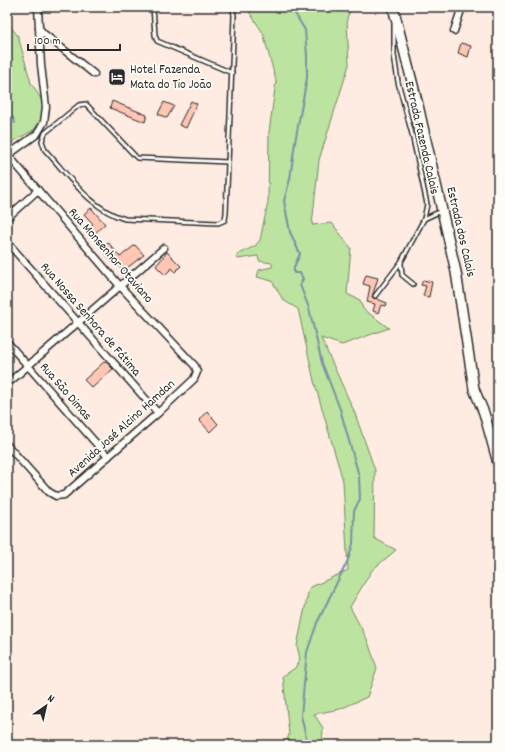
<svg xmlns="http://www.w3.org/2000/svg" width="505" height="752" viewBox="0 0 505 752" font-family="Dekko,sans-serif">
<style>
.green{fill:#bce39f;stroke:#748765}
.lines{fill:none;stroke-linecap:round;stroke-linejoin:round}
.stream{stroke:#7990a5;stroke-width:2}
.building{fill:#ffc6b4;stroke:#2b2b2b}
.lane-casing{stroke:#2b2b2b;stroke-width:6}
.street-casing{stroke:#2b2b2b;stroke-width:9}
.secondary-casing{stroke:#2b2b2b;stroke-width:12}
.lane{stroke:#fdfcf7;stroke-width:3}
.street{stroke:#fdfcf7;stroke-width:6}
.secondary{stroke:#fdfcf7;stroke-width:9}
.labels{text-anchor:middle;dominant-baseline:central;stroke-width:3.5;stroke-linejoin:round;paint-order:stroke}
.poi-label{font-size:13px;fill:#2b2b2b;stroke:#fdfcf7;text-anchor:start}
.street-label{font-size:13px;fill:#2b2b2b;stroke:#fdfcf7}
</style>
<rect width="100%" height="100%" fill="#feece3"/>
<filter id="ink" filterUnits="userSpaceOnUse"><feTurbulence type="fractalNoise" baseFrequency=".025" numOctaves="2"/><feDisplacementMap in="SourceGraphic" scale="8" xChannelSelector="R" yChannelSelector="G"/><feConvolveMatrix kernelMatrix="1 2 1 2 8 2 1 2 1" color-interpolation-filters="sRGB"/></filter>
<g filter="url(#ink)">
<g class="green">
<polygon points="246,7 352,7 347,18 349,65 319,160 312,225 332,223 351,248 347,294 360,300 363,309 389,328 342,345 321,338 354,411 375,470 374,538 396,550 372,570 350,607 367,639 377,668 367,697 340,709 314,714 323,728 322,745 285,745 289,735 283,676 295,668 300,659 297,646 309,588 348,570 343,481 314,381 298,309 283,300 272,281 257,277 259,270 272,267 272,263 259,261 258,256 238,259 237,255 255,246 260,240 268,202 269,132 276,81 263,33"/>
<polygon points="7,22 18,36 31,83 45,105 42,125 7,145"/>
</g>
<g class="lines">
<g class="stream">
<polyline points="291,7 305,30 307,56 307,78 295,142 290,179 284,201 290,232 300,254 294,267 294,273 300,273 303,279 300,285 309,308 322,363 340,409 359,476 360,499 354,511 353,544 348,560 317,623 307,652 301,716 308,745"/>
<polyline points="7,113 13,118 15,123"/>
</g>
</g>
<g class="building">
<polygon points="461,43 471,46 468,57 458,53"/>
<polygon points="112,101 147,115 145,122 110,108"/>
<polygon points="191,101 197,104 186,128 179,125"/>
<polygon points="164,102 174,106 167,118 158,114"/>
<polygon points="91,208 105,224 95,233 90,227 93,224 84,214"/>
<polygon points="108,242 120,257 135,245 144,255 123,271 117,264 115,266 101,248"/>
<polygon points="167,252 181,266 175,272 172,268 165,275 156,266"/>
<polygon points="366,275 378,278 372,297 387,303 386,306 381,305 378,313 373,311 375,304 367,302 370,286 363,284"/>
<polygon points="423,280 432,282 429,297 423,296 426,286 421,285"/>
<polygon points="105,361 113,369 92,388 84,380"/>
<polygon points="207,411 218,424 210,432 199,420"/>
</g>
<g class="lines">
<defs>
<g id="lane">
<polyline points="153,7 155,35 157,41 232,73"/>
<path d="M228,162L137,158L86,104L79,105L45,133L42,141L45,150C69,176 90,209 125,219L218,223L225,220L226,213L234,16L233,7"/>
<polyline points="424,219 441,211"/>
<polyline points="401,263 402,275 413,284"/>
<polyline points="375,296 401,262 424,219 427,204 412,134 398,82 394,55 394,25"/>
</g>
<g id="street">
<polyline points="38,7 39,28 43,33 94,74"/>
<polyline points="454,31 462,7"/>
<polyline points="7,154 120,286 195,366 197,372 194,379 158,413 64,495 56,496 49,492 7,445"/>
<polyline points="8,155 37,134 44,122 46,107 41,65 39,28"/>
<polyline points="7,218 38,190"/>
<polyline points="7,242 158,413"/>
<polyline points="7,342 108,457"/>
<polyline points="7,384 164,248"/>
</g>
<polyline id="secondary" points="393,7 418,105 456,272 474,389 484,413 498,463"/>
</defs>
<use href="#lane" class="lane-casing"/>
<use href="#street" class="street-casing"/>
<use href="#secondary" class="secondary-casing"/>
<use href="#lane" class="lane"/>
<use href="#street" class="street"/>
<use href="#secondary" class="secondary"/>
</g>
</g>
<defs>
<symbol id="hotel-square" viewBox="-11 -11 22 22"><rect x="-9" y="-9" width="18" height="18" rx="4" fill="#2b2b2b" stroke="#fdfcf7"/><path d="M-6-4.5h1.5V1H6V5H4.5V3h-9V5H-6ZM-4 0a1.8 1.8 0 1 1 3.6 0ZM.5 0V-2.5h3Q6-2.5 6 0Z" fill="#fff"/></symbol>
</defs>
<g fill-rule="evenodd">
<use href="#hotel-square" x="107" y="67" width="20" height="20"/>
</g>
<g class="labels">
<g class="poi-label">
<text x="130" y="70">Hotel Fazenda<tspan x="130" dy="15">Mata do Tio João</tspan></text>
</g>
<g class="street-label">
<text transform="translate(421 138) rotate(77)">Estrada Fazenda Calais</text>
<text transform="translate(460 232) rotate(77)">Estrada dos Calais</text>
<text transform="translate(110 256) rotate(49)">Rua Monsenhor Otaviano</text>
<text transform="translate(90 320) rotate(49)">Rua Nossa Senhora de Fátima</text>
<text transform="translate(65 392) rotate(49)">Rua São Dimas</text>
<text transform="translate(122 429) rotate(-42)">Avenida José Alcino Hamdan</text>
</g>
</g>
<rect width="505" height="752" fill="none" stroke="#fdfcf7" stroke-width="24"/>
<rect x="12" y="12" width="481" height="728" fill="none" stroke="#2b2b2b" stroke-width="1.5" filter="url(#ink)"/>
<g transform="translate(46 706) rotate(34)" stroke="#fdfcf7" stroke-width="3" paint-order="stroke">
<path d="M0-3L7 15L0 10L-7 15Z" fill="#2b2b2b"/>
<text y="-6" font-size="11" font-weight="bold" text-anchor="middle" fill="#2b2b2b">N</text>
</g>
<path d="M28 44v6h92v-6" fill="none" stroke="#2b2b2b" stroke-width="2"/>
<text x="34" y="44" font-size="12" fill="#2b2b2b" stroke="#fdfcf7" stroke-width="3" paint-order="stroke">100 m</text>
</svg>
